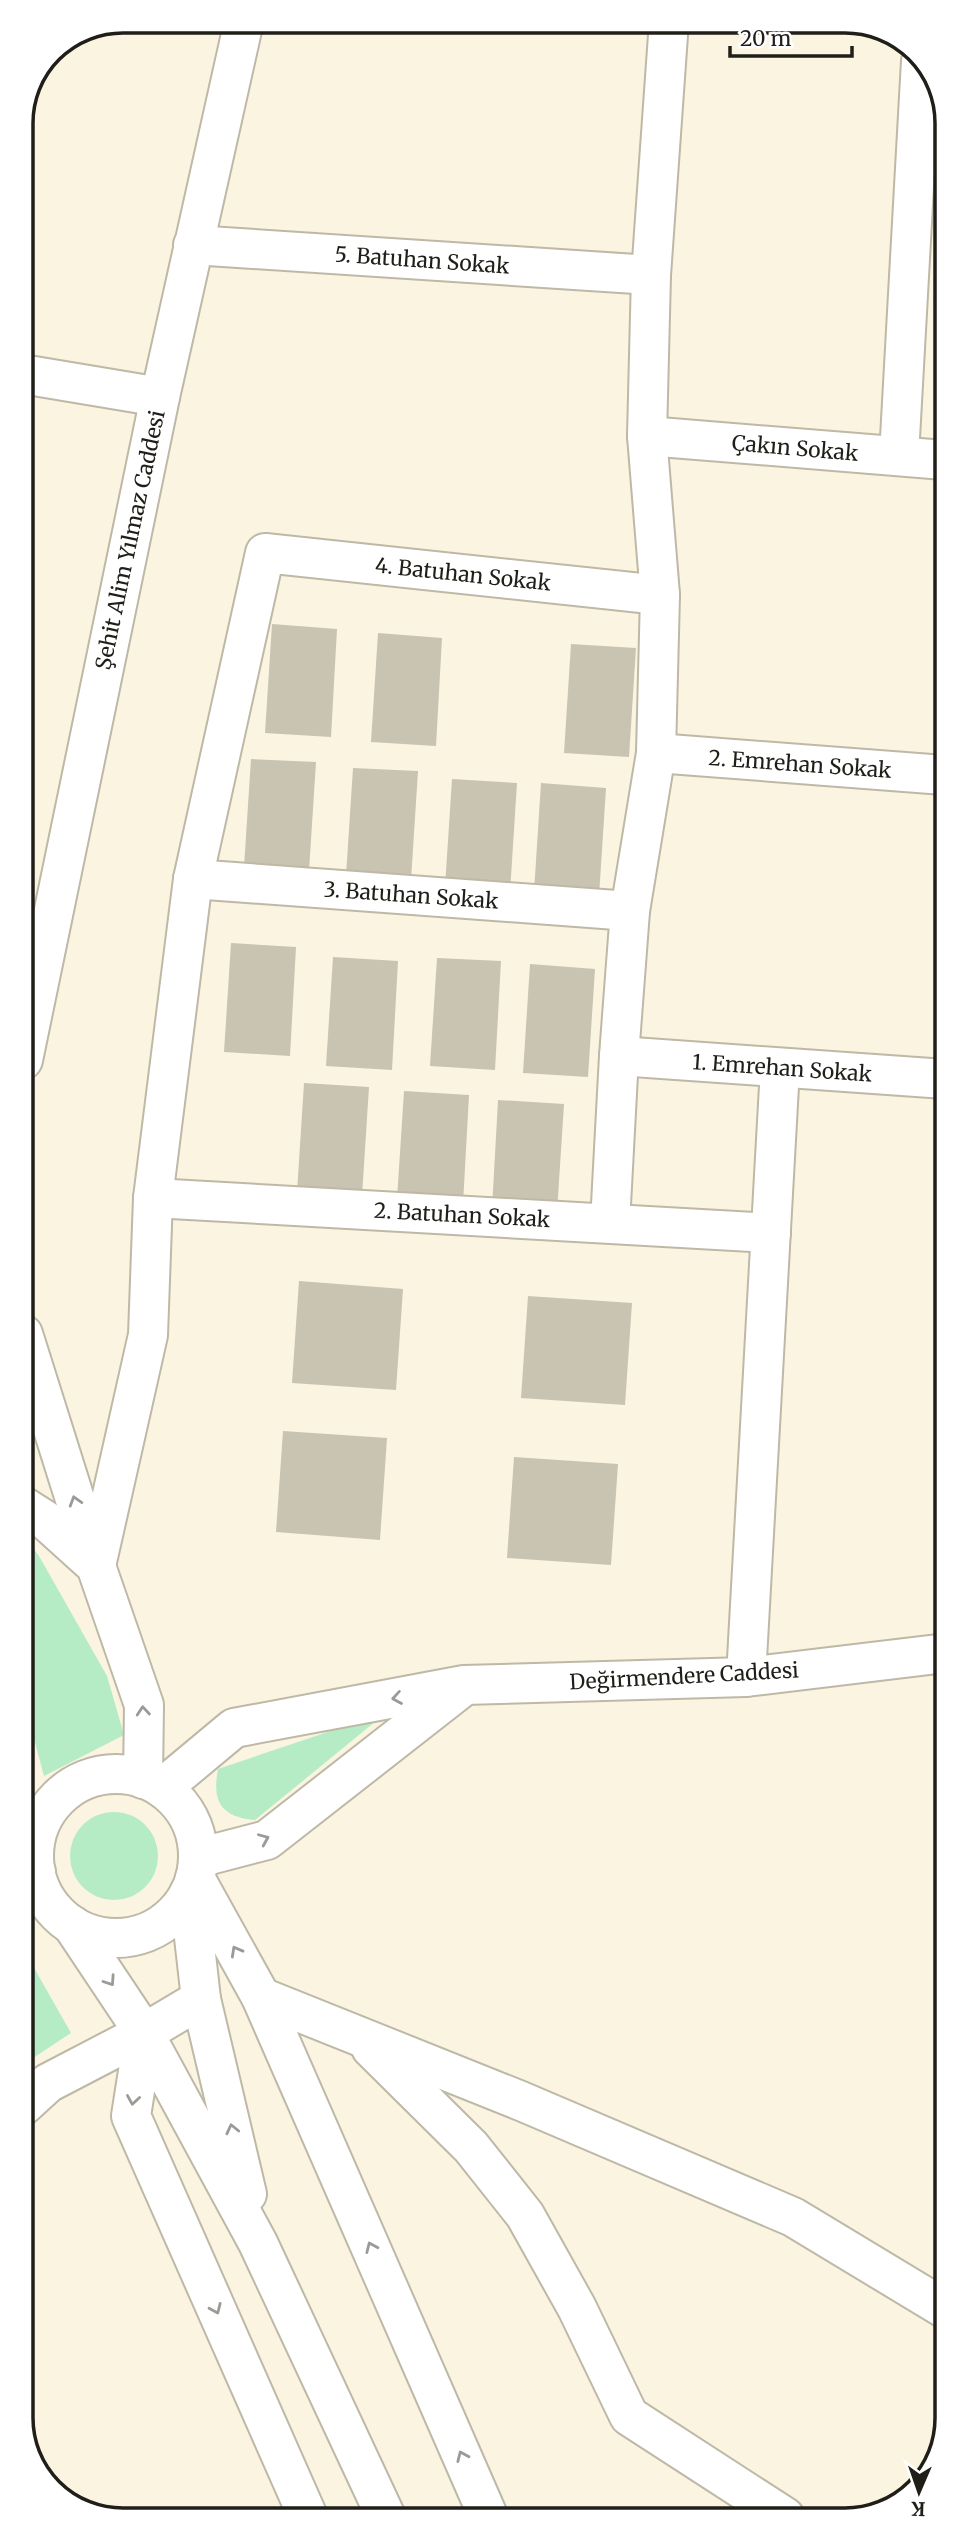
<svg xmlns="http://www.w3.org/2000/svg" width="968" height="2541" viewBox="0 0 968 2541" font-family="Merriweather,serif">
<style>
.green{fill:#b5ecc5}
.building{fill:#c9c3b1}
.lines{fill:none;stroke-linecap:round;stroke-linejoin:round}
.street-casing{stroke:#beb8a7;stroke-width:42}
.secondary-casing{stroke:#beb8a7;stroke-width:42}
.primary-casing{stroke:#beb8a7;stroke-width:42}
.highway-casing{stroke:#beb8a7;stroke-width:42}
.street{stroke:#fff;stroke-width:38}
.secondary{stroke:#fff;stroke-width:38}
.primary{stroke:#fff;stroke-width:38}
.highway{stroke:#fff;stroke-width:38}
.oneway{stroke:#9b9a97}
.labels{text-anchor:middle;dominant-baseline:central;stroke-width:6;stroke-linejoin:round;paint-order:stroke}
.street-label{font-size:21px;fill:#201e18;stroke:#fff}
.rim{fill:none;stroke:#201e18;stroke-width:3.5}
</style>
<rect width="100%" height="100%" fill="#faf4e1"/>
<g class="green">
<polygon points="23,1540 27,1540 39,1556 107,1676 124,1735 44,1776 24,1701"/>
<path d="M387,1712L255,1820C220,1817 212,1801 218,1769Z"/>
<circle cx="114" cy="1856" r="44"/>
<polygon points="33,1966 71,2033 24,2064 24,1983"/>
</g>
<g class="building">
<polygon points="272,624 337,629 331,737 265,733"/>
<polygon points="378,633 442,638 436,746 371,742"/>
<polygon points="571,644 636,648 629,757 564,753"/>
<polygon points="251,759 316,762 309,871 244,867"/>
<polygon points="353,768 418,771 411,880 346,876"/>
<polygon points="452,779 517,783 510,892 445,887"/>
<polygon points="541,783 606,788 599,896 534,892"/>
<polygon points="231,943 296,947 290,1056 224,1052"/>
<polygon points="333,957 398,961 392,1070 326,1066"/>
<polygon points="437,958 501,961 495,1070 430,1066"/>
<polygon points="530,964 595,969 588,1077 523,1073"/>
<polygon points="304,1083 369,1087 362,1196 297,1192"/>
<polygon points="404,1091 469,1095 463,1204 397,1199"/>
<polygon points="498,1100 564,1104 557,1212 492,1209"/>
<polygon points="299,1281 403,1289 396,1390 292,1383"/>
<polygon points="528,1296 632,1303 625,1405 521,1398"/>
<polygon points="283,1431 387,1438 380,1540 276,1532"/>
<polygon points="514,1457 618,1464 611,1565 507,1558"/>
</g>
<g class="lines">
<defs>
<g id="street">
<polyline points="193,245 651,275"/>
<polyline points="22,374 160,397"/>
<polyline points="647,436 944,460"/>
<polyline points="899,456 921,61"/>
<polyline points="656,753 944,775"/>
<polyline points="193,879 630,911"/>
<polyline points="619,1056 945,1079"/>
<polyline points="153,1198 771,1233"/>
<polyline points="610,1223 619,1056 630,911 656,753 660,595 647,436 651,275 669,21"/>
<polyline points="96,1566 148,1335 153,1198 193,879 265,553 660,595"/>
<polyline points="746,1677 780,1068"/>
<polyline points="261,1997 521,2101 793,2217 947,2310"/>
<polyline points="371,2048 471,2147 525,2215 577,2308 629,2416 785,2517"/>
</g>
<g id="secondary">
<polyline points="23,1060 160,397 244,21"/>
<polyline points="23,1334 96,1566"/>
<polyline points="162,1788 234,1728 464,1685 746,1677 946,1653"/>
<polyline points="198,1858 267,1840 460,1689"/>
<polyline points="24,1895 36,1872"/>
<polyline points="24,2105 48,2083 144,2033 201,1999"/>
</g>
<g id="primary">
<polyline points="23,1506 45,1520 96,1566 144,1705 143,1779"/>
<circle cx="116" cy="1856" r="82"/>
<polyline points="195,1878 261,1997 489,2518"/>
<polyline points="189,1893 201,1999 247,2194"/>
<polyline points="72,1925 144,2033 258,2243 387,2519"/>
</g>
<polyline id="highway" points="144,2033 131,2116 309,2519"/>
</defs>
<use href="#street" class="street-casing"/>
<use href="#secondary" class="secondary-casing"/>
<use href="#primary" class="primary-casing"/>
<use href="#highway" class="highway-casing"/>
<use href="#street" class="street"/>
<use href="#secondary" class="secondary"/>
<use href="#primary" class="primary"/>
<use href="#highway" class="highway"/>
</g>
<defs><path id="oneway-chevron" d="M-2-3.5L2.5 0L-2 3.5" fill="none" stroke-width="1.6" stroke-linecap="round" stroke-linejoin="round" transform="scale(1.75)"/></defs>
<g class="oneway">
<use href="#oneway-chevron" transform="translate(75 1501) rotate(-107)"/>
<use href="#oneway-chevron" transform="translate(397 1698) rotate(170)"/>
<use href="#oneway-chevron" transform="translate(143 1711) rotate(-95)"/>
<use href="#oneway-chevron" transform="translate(264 1839) rotate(-23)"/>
<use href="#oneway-chevron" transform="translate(236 1951) rotate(-119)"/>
<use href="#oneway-chevron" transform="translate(110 1981) rotate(56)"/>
<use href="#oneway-chevron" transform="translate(133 2100) rotate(99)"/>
<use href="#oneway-chevron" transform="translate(232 2129) rotate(-103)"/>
<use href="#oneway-chevron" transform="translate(371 2247) rotate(-114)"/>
<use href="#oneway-chevron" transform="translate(216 2309) rotate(66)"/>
<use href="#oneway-chevron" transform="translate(462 2456) rotate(-114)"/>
</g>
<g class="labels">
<g class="street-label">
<text transform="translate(422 260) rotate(4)">5. Batuhan Sokak</text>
<text transform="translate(795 448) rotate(5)">Çakın Sokak</text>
<text transform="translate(130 540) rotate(-78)">Şehit Alim Yılmaz Caddesi</text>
<text transform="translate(463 574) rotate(6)">4. Batuhan Sokak</text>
<text transform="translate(800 764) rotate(4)">2. Emrehan Sokak</text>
<text transform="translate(411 895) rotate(4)">3. Batuhan Sokak</text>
<text transform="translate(782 1068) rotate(4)">1. Emrehan Sokak</text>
<text transform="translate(462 1215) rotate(3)">2. Batuhan Sokak</text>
<text transform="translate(684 1676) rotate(-3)">Değirmendere Caddesi</text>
</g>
</g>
<path d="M0 0H968V2541H0ZM123 33H845A90 90 0 0 1 935 123V2418A90 90 0 0 1 845 2508H123A90 90 0 0 1 33 2418V123A90 90 0 0 1 123 33Z" fill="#fff" fill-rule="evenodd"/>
<path class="rim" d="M123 33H845A90 90 0 0 1 935 123V2418A90 90 0 0 1 845 2508H123A90 90 0 0 1 33 2418V123A90 90 0 0 1 123 33Z"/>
<g transform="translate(919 2492) rotate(182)" stroke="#ffffff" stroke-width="5" paint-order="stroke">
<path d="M0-5L12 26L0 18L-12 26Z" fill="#201e18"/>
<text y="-10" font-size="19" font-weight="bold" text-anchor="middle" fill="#201e18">K</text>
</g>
<path d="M730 46v10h122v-10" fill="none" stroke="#201e18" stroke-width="3.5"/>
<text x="740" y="46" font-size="21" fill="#201e18" stroke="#ffffff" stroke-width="5" paint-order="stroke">20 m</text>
</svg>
